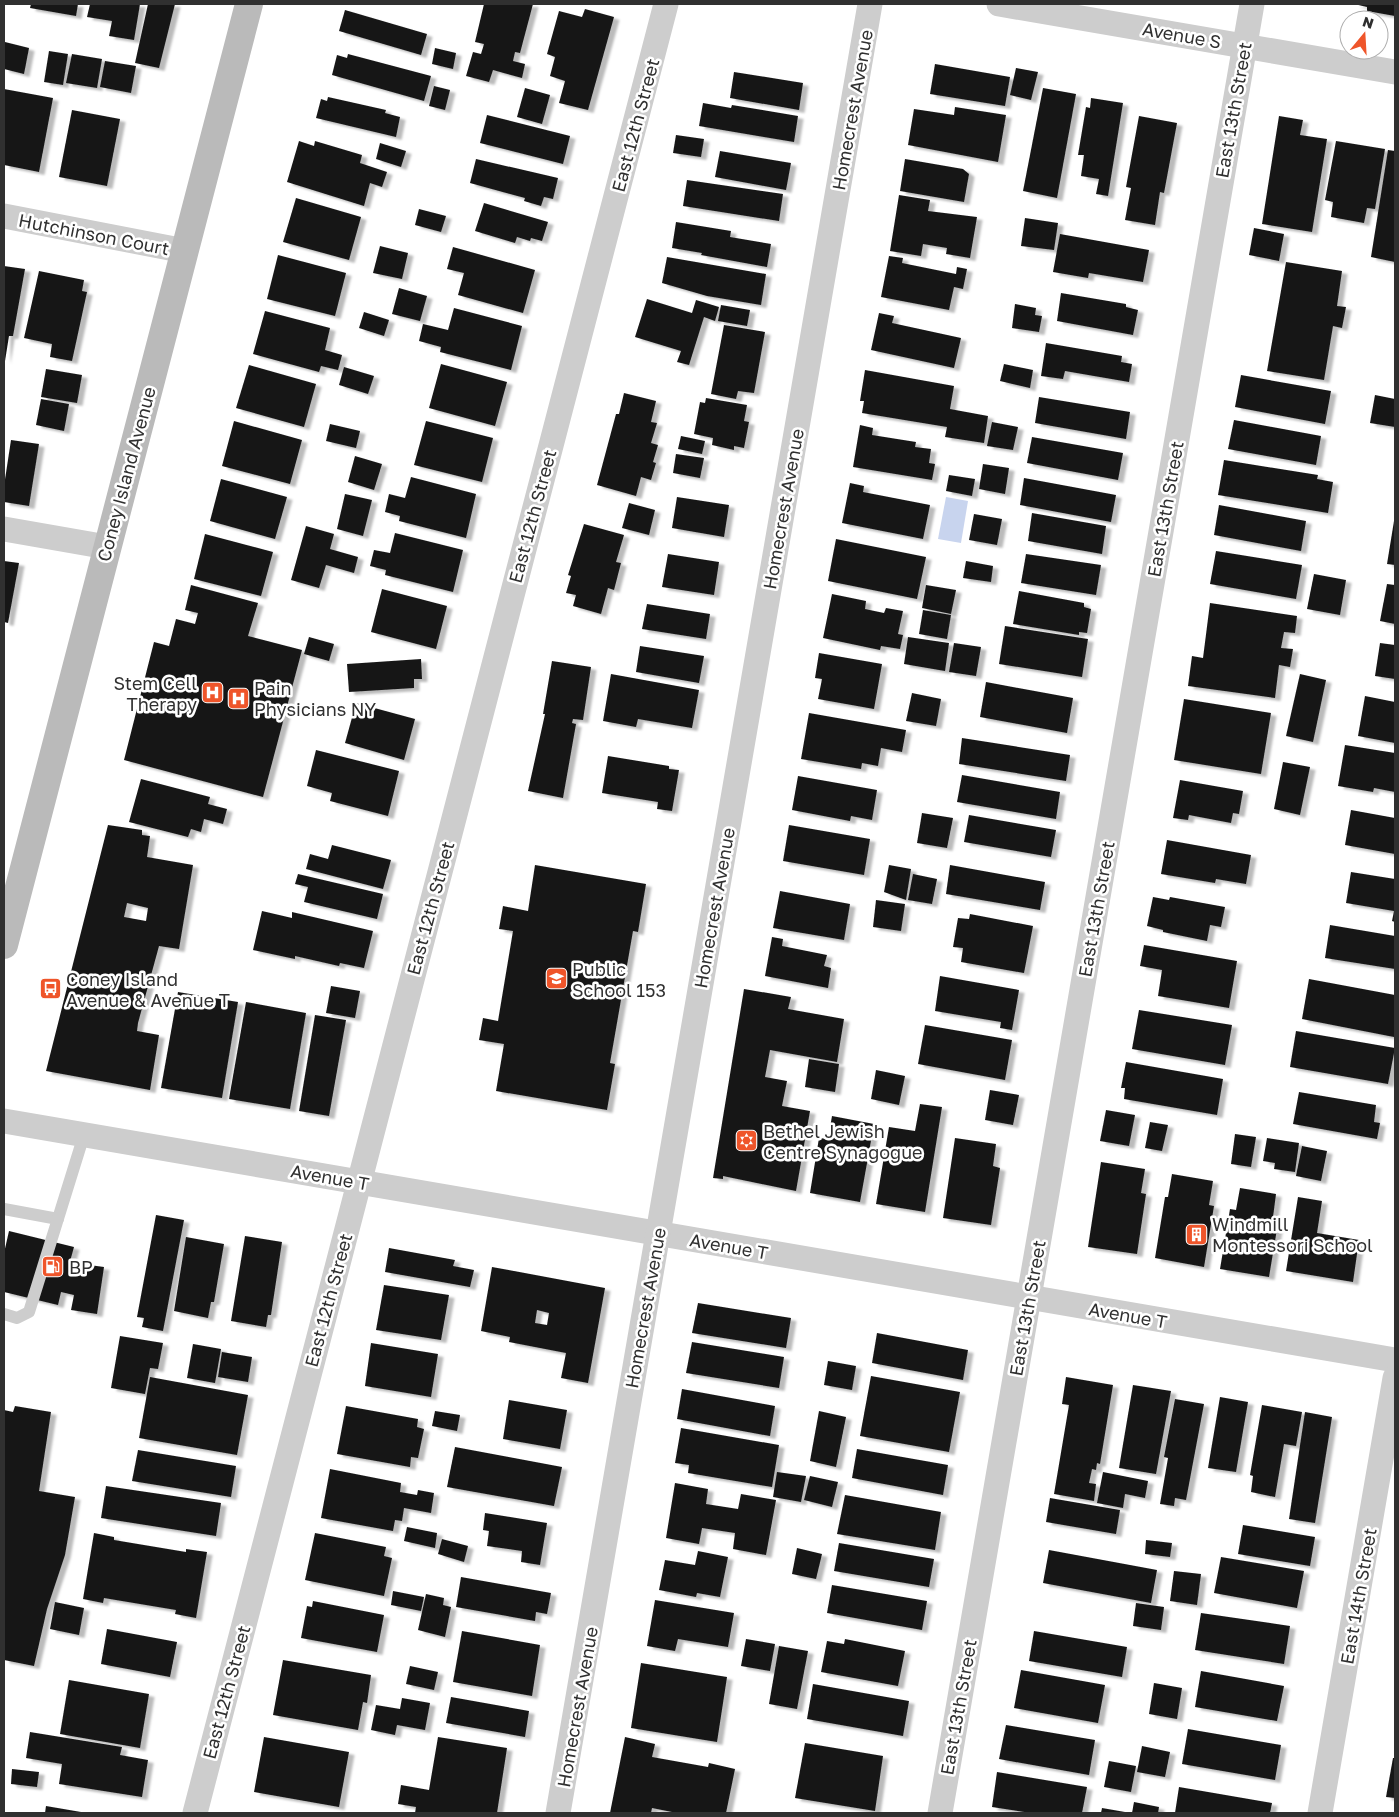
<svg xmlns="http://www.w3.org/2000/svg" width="1399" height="1817" viewBox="0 0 1399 1817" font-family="'Golos Text',sans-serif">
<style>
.water{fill:#c8d4ee}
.building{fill:#171717;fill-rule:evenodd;filter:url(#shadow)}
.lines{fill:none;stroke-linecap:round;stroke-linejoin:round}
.lane{stroke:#cdcdcd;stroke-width:12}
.street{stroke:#cdcdcd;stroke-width:25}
.secondary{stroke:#bababa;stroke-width:28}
.labels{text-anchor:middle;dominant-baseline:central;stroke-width:5;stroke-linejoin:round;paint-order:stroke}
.street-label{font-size:18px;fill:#303030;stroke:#fff}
.poi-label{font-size:18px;fill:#303030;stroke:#fff;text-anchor:start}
</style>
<defs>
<filter id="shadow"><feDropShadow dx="5.5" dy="3" stdDeviation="1" flood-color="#0004"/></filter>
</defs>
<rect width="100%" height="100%" fill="#fff"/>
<polygon class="water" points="946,497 968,501 961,543 938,539"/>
<g class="building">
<polygon points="31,4 78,4 76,16 30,8"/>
<polygon points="90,4 140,4 134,40 109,36 112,21 87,17"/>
<polygon points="148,4 175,4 159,68 135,63"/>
<polygon points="484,4 533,4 520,53 515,52 513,61 525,64 522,78 493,70 489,82 466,76 473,52 481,54 484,44 475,42"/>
<polygon points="1354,4 1395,4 1395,16 1367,11 1367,7"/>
<polygon points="585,9 614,17 588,110 559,103 565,81 550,76 555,57 547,54 559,11 582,17"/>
<polygon points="345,10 427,34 421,55 339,31"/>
<polygon points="5,42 29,48 24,74 4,69"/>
<polygon points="435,48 456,53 453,69 432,64"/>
<polygon points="49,51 68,54 63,85 44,82"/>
<polygon points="72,54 102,59 97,88 66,83"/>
<polygon points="348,54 431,76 424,101 332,75 337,55 347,58"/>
<polygon points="105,61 136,66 131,93 100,87"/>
<polygon points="935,64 1010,77 1005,106 930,94"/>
<polygon points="1016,68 1038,72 1031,100 1010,95"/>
<polygon points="734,72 803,83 799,110 730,98"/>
<polygon points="434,86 450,90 445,110 429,106"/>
<polygon points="525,88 550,95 542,124 517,117"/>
<polygon points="1043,88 1076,94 1057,198 1023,191"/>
<polygon points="4,89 53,98 39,172 4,165"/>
<polygon points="328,97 386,110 385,113 400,117 396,137 316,118 321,99 327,101"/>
<polygon points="1091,98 1123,103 1108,196 1096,194 1099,179 1081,176 1084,155 1078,155 1086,107 1090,108"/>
<polygon points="703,103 731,108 732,105 798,116 794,142 699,126"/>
<polygon points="955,107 1006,115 998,162 908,145 914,109 954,115"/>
<polygon points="72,110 120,119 107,186 59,177"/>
<polygon points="487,115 570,136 563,164 480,143"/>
<polygon points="1139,116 1177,123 1164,193 1160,192 1155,225 1125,220 1131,188 1126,187"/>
<polygon points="1279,116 1303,120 1300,135 1327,139 1312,232 1262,224"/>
<polygon points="676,135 704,139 701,157 673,153"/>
<polygon points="299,141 314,146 315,141 362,155 360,163 387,172 382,187 370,183 364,206 287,182"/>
<polygon points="1336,141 1385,149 1375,209 1367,208 1364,223 1331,217 1333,202 1325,200"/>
<polygon points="380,143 406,151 401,167 376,159"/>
<polygon points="1388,150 1395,151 1395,262 1371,257"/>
<polygon points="720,151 791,163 786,190 715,177"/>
<polygon points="476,159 558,178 553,199 544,197 541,206 524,201 525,198 470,183"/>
<polygon points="905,159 963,169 969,174 964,202 900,191"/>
<polygon points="687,180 783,194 779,221 683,206"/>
<polygon points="899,195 930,200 928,211 977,217 970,258 946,254 947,248 923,244 921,256 890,251"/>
<polygon points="296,198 361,217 349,260 283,242"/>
<polygon points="484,203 548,222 542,241 531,238 530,241 517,237 515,243 475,231"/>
<polygon points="419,209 446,216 441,232 415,225"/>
<polygon points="1025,218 1058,223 1054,250 1021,246"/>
<polygon points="676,222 731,231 730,237 771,244 767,267 701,255 702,253 672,248"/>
<polygon points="1254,228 1284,234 1279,261 1249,255"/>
<polygon points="1060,234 1149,250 1143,282 1089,273 1088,278 1053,272"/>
<polygon points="380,246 408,253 402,279 373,273"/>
<polygon points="453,247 535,270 523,313 458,295 464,273 447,269"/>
<polygon points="278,255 346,273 335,316 267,299"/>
<polygon points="889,256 903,258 902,263 956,274 957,267 967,269 963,289 954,287 949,310 881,297"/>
<polygon points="667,257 766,274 761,305 707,296 662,283"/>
<polygon points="1286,262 1342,271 1337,306 1346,307 1342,328 1333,326 1324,380 1267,371"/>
<polygon points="4,266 25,269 13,336 9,336 5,361"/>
<polygon points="39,271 84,280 82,291 87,292 72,361 50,357 52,344 24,338"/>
<polygon points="399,288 427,296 420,321 392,314"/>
<polygon points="1061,293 1126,304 1126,307 1138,310 1133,335 1057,321"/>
<polygon points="647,299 692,313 696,300 719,307 715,321 704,317 689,365 677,362 681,351 635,337"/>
<polygon points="1015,304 1036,308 1035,315 1042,316 1039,332 1012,328"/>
<polygon points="721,305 750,310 747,326 718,321"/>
<polygon points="454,308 522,326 511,370 440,352 441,347 419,341 423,324 448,330"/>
<polygon points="265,311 330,328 325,350 342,355 338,370 321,366 319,372 253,354"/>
<polygon points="364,312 389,320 384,336 359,328"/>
<polygon points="879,313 894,316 892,323 961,338 954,368 871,350"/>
<polygon points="724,325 765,332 754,393 738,391 736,399 711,394"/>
<polygon points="1046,343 1122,356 1121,362 1132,364 1129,382 1065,371 1063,379 1041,376"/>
<polygon points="441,364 507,382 495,426 429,408"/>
<polygon points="1004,364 1033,370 1030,388 1000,381"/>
<polygon points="249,365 316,384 304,427 236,408"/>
<polygon points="344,367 374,376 368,394 339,385"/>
<polygon points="46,369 82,375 77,403 41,397"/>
<polygon points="865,370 954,386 950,409 988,416 984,443 945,437 947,427 862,413 864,401 860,401"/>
<polygon points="1241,375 1331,391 1325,424 1235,407"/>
<polygon points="624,393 656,401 651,422 657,423 651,443 658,445 653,462 656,463 651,480 641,477 636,496 597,485 616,414 619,414"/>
<polygon points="1375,395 1395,399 1395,427 1370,423"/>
<polygon points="1039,397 1130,412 1126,439 1035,423"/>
<polygon points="706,398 747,405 744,421 749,422 744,448 734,446 734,450 712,445 713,438 694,434 700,402 705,403"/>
<polygon points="41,399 69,404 64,431 36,425"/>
<polygon points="1234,420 1321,436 1316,465 1228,449"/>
<polygon points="234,421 302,440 290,484 222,466"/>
<polygon points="426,421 493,438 482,482 414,465"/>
<polygon points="992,422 1018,427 1013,450 987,446"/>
<polygon points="330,424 360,431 356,448 326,441"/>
<polygon points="860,425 873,428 872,435 916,442 915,447 931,449 929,463 935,464 932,480 853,467"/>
<polygon points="681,436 705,441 702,454 678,449"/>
<polygon points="1032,437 1123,453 1118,480 1027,463"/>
<polygon points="11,440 39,444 29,506 4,502 4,486"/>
<polygon points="676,454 704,458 700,478 673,473"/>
<polygon points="355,456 382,464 374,490 348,482"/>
<polygon points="1224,460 1318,475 1317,479 1333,482 1328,513 1218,495"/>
<polygon points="983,464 1009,468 1005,494 979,489"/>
<polygon points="949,475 975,479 972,496 946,491"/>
<polygon points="411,477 476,494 466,538 399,521 400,516 385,512 389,494 405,498"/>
<polygon points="1024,478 1116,495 1111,522 1020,505"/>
<polygon points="221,479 287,497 275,539 210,521"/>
<polygon points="850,483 864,486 863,492 930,505 923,539 842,523"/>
<polygon points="345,494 372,500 363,536 337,529"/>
<polygon points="677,497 729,505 724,537 672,528"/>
<polygon points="629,503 655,510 649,535 622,528"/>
<polygon points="1219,505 1306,521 1301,551 1214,535"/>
<polygon points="1032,513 1106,526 1102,554 1028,541"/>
<polygon points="974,514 1002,519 997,545 969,540"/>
<polygon points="1394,521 1395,521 1395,565 1387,564"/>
<polygon points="584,524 624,535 616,562 621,563 614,590 608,588 601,614 573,606 576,595 566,593 571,576 568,575"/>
<polygon points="306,526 334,534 330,549 358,557 354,573 326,565 319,588 291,580"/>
<polygon points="395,533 463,550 453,592 385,575 386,570 370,566 374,550 390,553"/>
<polygon points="205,534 273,552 261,596 194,579"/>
<polygon points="836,539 926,557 917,599 828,581"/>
<polygon points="1216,551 1302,565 1296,599 1210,584"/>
<polygon points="668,554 719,562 714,595 662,587"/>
<polygon points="1026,554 1101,565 1096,595 1021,583"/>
<polygon points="4,561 19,563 8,623 4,622"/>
<polygon points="966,561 993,566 991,582 963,578"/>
<polygon points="1314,574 1346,580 1340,615 1307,609"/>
<polygon points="1387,584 1395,585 1395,624 1380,621"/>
<polygon points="191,585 258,603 248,636 302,650 263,797 124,760 154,642 169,646 176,619 195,624 198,613 185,610"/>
<polygon points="926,585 956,590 951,614 922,608"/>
<polygon points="382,589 447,606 436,649 371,632"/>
<polygon points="1019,591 1084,603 1084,607 1091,609 1087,633 1079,632 1079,635 1013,624"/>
<polygon points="832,594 866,601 865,609 884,613 886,608 903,611 898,634 903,635 900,649 881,646 880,650 823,638"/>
<polygon points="1210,603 1297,616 1295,633 1284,632 1281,648 1293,649 1290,667 1279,665 1275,698 1188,686 1192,656 1203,658"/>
<polygon points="647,604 710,614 706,639 642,629"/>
<polygon points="923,610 951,615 947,639 919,634"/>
<polygon points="1005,626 1088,639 1082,677 999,664"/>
<polygon points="309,637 334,644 329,661 304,654"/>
<polygon points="908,637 949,643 945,671 904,664"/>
<polygon points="954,643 981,647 976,676 949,672"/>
<polygon points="1380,643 1395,645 1395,679 1375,676"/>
<polygon points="640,646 704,656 699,683 636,672"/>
<polygon points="819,653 882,664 874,709 818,699 822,679 815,678"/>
<polygon points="421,659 422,679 414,679 414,688 349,692 347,664"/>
<polygon points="552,661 591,667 583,720 573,719 572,723 576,724 563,798 528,791 545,714 543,714"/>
<polygon points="611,674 699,690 692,728 638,719 636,727 603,721"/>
<polygon points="1300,674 1326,680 1313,742 1286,736"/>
<polygon points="986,682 1073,698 1067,733 980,717"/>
<polygon points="912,693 941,699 936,726 906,721"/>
<polygon points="1365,696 1395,702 1395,743 1358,736"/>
<polygon points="1184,699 1271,713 1261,774 1174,760"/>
<polygon points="356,703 415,719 404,760 345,743"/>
<polygon points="809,713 906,730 902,752 881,748 878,766 862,763 861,769 801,759"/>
<polygon points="962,738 1070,755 1066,781 959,764"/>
<polygon points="1345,745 1395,753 1395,792 1374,788 1373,792 1338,786"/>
<polygon points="316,750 399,771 388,816 330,801 332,793 307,786"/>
<polygon points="608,756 669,766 669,769 679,770 672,811 657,809 658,802 602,793"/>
<polygon points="1283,762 1310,767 1300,815 1274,809"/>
<polygon points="962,775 1060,792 1056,819 957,802"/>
<polygon points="798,776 877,790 872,820 851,816 850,821 792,810"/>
<polygon points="141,779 210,797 208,804 227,809 223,824 204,819 201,832 191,829 188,837 129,822"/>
<polygon points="1180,780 1243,791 1239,814 1233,813 1231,823 1189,815 1188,820 1173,818"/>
<polygon points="1351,810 1395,818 1395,854 1345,845"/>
<polygon points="922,813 953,818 947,848 917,843"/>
<polygon points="969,815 1056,830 1051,857 964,842"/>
<path d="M108,825L142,830V835L150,836L147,857L193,865L179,949L159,946L138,1023L137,1031L159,1035L150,1090L46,1071ZM127,903L148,908L146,921L124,917Z"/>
<polygon points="789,825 870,839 864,875 783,861"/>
<polygon points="1167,840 1251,855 1246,884 1216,879 1215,883 1161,874"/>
<polygon points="332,845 391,860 383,889 306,869 310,854 328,859"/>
<polygon points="535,865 646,884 638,932 633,931 610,1063 615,1064 607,1110 496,1091 504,1044 479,1040 483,1018 498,1021 513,931 499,929 503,906 528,911"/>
<polygon points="889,865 911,869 906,900 884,892"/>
<polygon points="950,865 1045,882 1040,910 946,894"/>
<polygon points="1351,872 1395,879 1395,922 1392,921 1394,911 1346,903"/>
<polygon points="298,874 383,894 377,919 304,902 308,887 295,884"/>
<polygon points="913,874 937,879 932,904 908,900"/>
<polygon points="780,891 850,904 844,940 773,928"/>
<polygon points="1153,897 1169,900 1170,897 1225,907 1221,927 1210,925 1207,941 1163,932 1163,930 1147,926"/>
<polygon points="876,900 905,904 901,931 873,927"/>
<polygon points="262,911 292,918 292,912 373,931 364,968 340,963 339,966 295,956 295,959 253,950"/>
<polygon points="970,914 1033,926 1024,973 961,962 963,948 953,947 958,918 969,919"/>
<polygon points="1330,925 1395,936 1395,969 1325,958"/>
<polygon points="772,937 783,939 782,946 827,955 824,966 831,968 828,988 765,976"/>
<polygon points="1144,945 1237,961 1229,1008 1158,996 1162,970 1140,966"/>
<polygon points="940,976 1019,990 1012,1030 1000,1028 1001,1022 935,1011"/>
<polygon points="1309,979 1395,995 1394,1037 1302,1019"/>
<polygon points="331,986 360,991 355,1018 326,1013"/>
<polygon points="744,989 791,997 788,1009 844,1019 837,1062 770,1050 765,1077 787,1081 782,1106 810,1111 796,1191 723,1176 723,1179 713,1178"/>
<polygon points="178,992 238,1002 222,1098 161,1088"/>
<polygon points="246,1002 306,1013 290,1109 229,1099"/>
<polygon points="1139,1010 1232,1025 1225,1065 1132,1049"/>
<polygon points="315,1015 346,1020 329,1116 299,1111"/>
<polygon points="925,1025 1012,1040 1005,1080 918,1064"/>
<polygon points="1296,1031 1395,1048 1388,1084 1290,1067"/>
<polygon points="809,1059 839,1064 835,1092 805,1087"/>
<polygon points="1126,1062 1223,1079 1217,1115 1124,1099 1125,1088 1121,1088"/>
<polygon points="876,1070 905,1076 899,1105 871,1099"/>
<polygon points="990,1090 1019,1095 1013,1125 985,1120"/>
<polygon points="1299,1092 1376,1105 1374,1122 1380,1123 1377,1139 1293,1124"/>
<polygon points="920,1104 942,1107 925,1212 876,1204 889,1127 915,1131"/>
<polygon points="1106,1110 1135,1115 1129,1146 1100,1141"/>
<polygon points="832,1116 874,1124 860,1202 810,1193 819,1138 828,1139"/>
<polygon points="1150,1122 1168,1125 1162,1151 1145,1148"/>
<polygon points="1235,1134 1256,1137 1251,1167 1231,1164"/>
<polygon points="955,1138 996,1144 993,1166 1000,1168 991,1225 943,1218"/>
<polygon points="1267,1138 1299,1143 1295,1172 1274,1169 1275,1163 1263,1161"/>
<polygon points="1302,1146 1327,1151 1321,1181 1296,1176"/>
<polygon points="1101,1162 1145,1169 1141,1193 1146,1194 1137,1254 1088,1247"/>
<polygon points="1172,1174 1213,1181 1209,1205 1214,1206 1204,1267 1155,1258 1165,1197 1168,1197"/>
<polygon points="1240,1188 1276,1194 1273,1217 1279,1217 1269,1277 1220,1269 1230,1209 1236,1210"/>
<polygon points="1298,1197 1322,1201 1317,1233 1359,1240 1353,1282 1286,1271"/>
<polygon points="156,1215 184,1220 163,1331 142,1327 144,1318 137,1317"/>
<polygon points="9,1231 74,1247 69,1265 81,1268 82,1264 104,1267 97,1314 71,1310 74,1295 61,1292 58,1305 4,1292 4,1253"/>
<polygon points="245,1236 282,1242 271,1315 268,1315 266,1327 231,1321"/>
<polygon points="186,1237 224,1244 214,1302 211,1302 208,1318 174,1311"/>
<polygon points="389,1248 455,1260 453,1266 474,1270 470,1287 385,1272"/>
<path d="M492,1267L605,1288L588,1383L561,1378L566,1353L509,1342L510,1337L481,1331ZM537,1310L549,1313L547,1325L535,1323Z"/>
<polygon points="384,1285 449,1295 441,1340 376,1330"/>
<polygon points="698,1303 791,1318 786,1348 692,1333"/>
<polygon points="877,1333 968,1350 963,1380 872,1363"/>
<polygon points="120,1336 163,1343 158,1369 150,1368 145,1394 111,1388"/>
<polygon points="692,1342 784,1357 779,1388 686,1373"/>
<polygon points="371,1343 438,1354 431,1397 365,1386"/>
<polygon points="193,1344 221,1349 215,1383 187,1378"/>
<polygon points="222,1352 252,1357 248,1382 218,1377"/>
<polygon points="828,1361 856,1366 852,1390 824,1385"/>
<polygon points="871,1376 960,1392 949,1452 860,1436"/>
<polygon points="150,1377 248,1395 237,1455 139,1438"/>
<polygon points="1066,1377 1113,1385 1100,1464 1097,1463 1096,1470 1092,1469 1089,1483 1096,1484 1094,1501 1054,1494 1069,1405 1062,1404"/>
<polygon points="1133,1385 1171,1391 1156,1474 1119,1468"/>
<polygon points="682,1389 775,1406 770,1436 677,1419"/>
<polygon points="1220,1397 1248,1402 1236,1472 1208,1468"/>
<polygon points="1175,1399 1204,1404 1186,1500 1175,1498 1174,1506 1160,1504 1168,1458 1164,1457"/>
<polygon points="509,1400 567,1410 560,1449 503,1439"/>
<polygon points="1262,1405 1302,1412 1296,1446 1284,1444 1275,1497 1251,1492 1253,1476 1250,1475"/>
<polygon points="15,1406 51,1412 39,1491 75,1497 65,1555 47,1609 34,1666 4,1660 4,1410 13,1412"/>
<polygon points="346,1406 418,1419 417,1427 424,1429 418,1458 411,1457 410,1467 337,1454"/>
<polygon points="435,1411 460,1415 457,1431 432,1426"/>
<polygon points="819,1411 846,1417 836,1467 810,1461"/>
<polygon points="1305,1412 1332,1417 1315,1523 1289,1519"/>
<polygon points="681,1428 779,1445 772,1487 688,1473 689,1465 675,1463"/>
<polygon points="455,1447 562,1467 554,1506 447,1487"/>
<polygon points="857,1449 948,1465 943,1495 852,1478"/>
<polygon points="138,1450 236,1466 231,1497 132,1481"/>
<polygon points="330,1469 401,1483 400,1492 417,1495 418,1490 434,1493 431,1513 404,1508 402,1521 395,1520 393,1531 321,1518"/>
<polygon points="777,1472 806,1476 801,1502 773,1497"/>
<polygon points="1103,1472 1148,1481 1145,1498 1125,1494 1123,1508 1097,1503"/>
<polygon points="810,1476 838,1482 832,1507 804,1500"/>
<polygon points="675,1483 708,1489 706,1504 738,1509 741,1494 776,1500 766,1555 733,1549 735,1533 702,1528 699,1544 666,1538"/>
<polygon points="106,1486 221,1503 216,1536 101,1518"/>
<polygon points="845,1495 941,1512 935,1550 837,1534"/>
<polygon points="1050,1498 1120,1510 1116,1534 1046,1522"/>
<polygon points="485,1513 547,1523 540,1565 521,1562 522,1551 487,1546 489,1531 483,1530"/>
<polygon points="1243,1525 1315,1537 1310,1566 1238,1554"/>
<polygon points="407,1527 437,1533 435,1548 404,1541"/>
<polygon points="94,1533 114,1537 114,1540 186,1552 186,1549 207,1552 196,1618 175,1614 176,1610 104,1598 103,1603 83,1599"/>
<polygon points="315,1533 386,1547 384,1556 392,1558 384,1596 305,1580"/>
<polygon points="442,1539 468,1546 464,1562 438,1554"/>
<polygon points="1146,1540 1172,1543 1170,1557 1145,1554"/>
<polygon points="839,1543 934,1559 929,1587 834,1571"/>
<polygon points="797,1548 822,1554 816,1579 792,1574"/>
<polygon points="1049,1550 1157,1570 1151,1603 1043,1583"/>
<polygon points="698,1551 728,1557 720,1597 697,1593 696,1597 659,1590 665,1560 695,1565"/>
<polygon points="1221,1557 1304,1571 1297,1608 1214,1593"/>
<polygon points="1174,1571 1201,1574 1197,1605 1170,1601"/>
<polygon points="461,1577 551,1593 547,1614 536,1612 535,1621 456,1607"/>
<polygon points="832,1585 927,1601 922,1630 827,1613"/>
<polygon points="393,1591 424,1597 421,1611 391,1605"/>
<polygon points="426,1594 444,1598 443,1605 451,1607 445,1637 418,1630"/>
<polygon points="655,1600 734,1613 728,1647 678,1639 675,1651 647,1646"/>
<polygon points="313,1601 384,1615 377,1652 301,1638 307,1606 312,1607"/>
<polygon points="55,1602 84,1608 79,1635 50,1629"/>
<polygon points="1136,1603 1164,1607 1161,1630 1133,1626"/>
<polygon points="1201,1613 1290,1626 1284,1664 1195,1650"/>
<polygon points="107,1629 177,1642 170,1677 101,1664"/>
<polygon points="462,1631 540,1645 532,1696 453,1682"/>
<polygon points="1034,1631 1127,1647 1122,1677 1029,1661"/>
<polygon points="746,1639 775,1644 770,1671 741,1666"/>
<polygon points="845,1639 905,1651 898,1686 821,1672 827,1641 844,1644"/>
<polygon points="779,1646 808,1651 797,1709 769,1704"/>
<polygon points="283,1660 371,1675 367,1703 363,1702 358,1730 273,1715"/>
<polygon points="641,1663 727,1677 717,1742 631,1728"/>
<polygon points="410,1666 438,1672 434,1690 406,1684"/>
<polygon points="1021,1670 1105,1685 1098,1723 1014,1708"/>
<polygon points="1201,1671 1284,1686 1277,1721 1195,1707"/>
<polygon points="69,1680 149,1694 140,1748 60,1734"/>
<polygon points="1154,1683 1182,1688 1177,1719 1149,1714"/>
<polygon points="813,1684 909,1701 903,1736 807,1719"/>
<polygon points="451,1697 529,1711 525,1737 446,1723"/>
<polygon points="402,1698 430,1703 425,1730 397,1725 395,1735 371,1730 376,1705 400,1709"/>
<polygon points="1006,1725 1095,1740 1089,1775 999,1759"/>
<polygon points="1188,1729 1281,1745 1275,1780 1182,1764"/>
<polygon points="30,1732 122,1747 120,1755 148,1760 142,1797 59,1784 62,1764 26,1758"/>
<polygon points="264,1737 349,1752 339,1807 254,1792"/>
<polygon points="438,1737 507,1748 497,1813 415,1813 416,1807 398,1804 401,1785 429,1790"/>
<polygon points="625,1737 655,1744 652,1757 708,1767 709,1763 735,1769 726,1813 677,1813 652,1808 651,1813 610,1813"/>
<polygon points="805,1743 883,1756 875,1811 795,1798"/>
<polygon points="1142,1746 1170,1752 1165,1777 1137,1772"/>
<polygon points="1393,1758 1395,1758 1395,1798 1386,1797"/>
<polygon points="1109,1761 1136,1766 1131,1792 1104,1787"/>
<polygon points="12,1769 39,1772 37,1787 11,1784"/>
<polygon points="997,1772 1087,1787 1082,1813 1031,1813 992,1807"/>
<polygon points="1179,1787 1272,1803 1270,1813 1175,1813"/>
<polygon points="1134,1802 1159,1807 1158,1813 1132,1813"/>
<polygon points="46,1806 81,1812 81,1813 45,1813"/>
<polygon points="1102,1808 1125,1812 1125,1813 1101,1813"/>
</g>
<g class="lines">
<g class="lane">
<polyline points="4,1209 58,1219"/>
<polyline points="4,1314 17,1318 29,1312 84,1135"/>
</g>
<g class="street">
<polyline points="999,4 1395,72"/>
<polyline points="4,216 185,251"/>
<polyline points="4,529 107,547"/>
<polyline points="4,1121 1395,1360"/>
<polyline points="195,1813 666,4"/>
<polyline points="558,1813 870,4"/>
<polyline points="940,1813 1252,4"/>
<polyline points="1320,1813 1395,1378"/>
</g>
<polyline class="secondary" points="4,945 249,4"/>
</g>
<defs>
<symbol id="hospital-square" viewBox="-11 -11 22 22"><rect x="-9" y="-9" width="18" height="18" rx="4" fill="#ef552a" stroke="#fff"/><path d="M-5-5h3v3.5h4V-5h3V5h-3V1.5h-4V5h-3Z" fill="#fff"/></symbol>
<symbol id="school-square" viewBox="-11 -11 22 22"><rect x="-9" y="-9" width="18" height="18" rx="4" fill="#ef552a" stroke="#fff"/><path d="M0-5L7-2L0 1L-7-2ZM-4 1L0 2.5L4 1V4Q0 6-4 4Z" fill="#fff"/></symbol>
<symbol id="bus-square" viewBox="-11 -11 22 22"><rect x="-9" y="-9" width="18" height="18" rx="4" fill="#ef552a" stroke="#fff"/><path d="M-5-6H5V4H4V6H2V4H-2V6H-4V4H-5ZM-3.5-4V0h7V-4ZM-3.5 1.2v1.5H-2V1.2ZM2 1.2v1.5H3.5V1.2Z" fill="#fff"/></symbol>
<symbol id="synagogue-square" viewBox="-11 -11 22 22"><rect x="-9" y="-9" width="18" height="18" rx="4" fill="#ef552a" stroke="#fff"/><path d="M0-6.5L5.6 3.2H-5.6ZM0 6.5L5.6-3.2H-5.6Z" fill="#fff"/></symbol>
<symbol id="building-square" viewBox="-11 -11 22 22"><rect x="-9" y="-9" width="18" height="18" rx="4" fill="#ef552a" stroke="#fff"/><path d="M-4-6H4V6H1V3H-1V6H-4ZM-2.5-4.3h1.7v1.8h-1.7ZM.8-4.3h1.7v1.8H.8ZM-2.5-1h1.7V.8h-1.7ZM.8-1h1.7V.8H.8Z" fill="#fff"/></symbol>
<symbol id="fuel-square" viewBox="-11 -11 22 22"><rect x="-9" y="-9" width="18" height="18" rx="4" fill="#ef552a" stroke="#fff"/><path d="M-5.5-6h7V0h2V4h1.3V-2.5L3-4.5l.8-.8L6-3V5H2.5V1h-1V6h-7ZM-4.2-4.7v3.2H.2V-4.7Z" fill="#fff"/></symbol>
</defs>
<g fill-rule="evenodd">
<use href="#hospital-square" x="200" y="680" width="25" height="25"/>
<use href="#hospital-square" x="226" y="686" width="25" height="25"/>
<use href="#school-square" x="544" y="966" width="25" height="25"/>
<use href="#bus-square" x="38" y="976" width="25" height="25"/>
<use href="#synagogue-square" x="734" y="1128" width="25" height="25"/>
<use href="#building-square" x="1184" y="1222" width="25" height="25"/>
<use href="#fuel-square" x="40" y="1254" width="25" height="25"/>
</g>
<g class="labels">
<g class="street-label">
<text transform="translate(1182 35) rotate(10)">Avenue S</text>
<text transform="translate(852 110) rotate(-80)">Homecrest Avenue</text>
<text transform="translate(1233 110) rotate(-80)">East 13th Street</text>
<text transform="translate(635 125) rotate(-75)">East 12th Street</text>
<text transform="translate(94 234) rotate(11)">Hutchinson Court</text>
<text transform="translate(126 474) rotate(-75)">Coney Island Avenue</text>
<text transform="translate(783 509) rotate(-80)">Homecrest Avenue</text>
<text transform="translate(1165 509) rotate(-80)">East 13th Street</text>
<text transform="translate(532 516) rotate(-75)">East 12th Street</text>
<text transform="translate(430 908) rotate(-75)">East 12th Street</text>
<text transform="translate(714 908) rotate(-80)">Homecrest Avenue</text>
<text transform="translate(1096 909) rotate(-80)">East 13th Street</text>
<text transform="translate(330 1177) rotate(10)">Avenue T</text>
<text transform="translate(729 1246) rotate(10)">Avenue T</text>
<text transform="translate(328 1300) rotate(-75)">East 12th Street</text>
<text transform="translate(645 1308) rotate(-80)">Homecrest Avenue</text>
<text transform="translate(1027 1308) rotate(-80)">East 13th Street</text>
<text transform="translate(1128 1315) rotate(10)">Avenue T</text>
<text transform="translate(1358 1596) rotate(-80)">East 14th Street</text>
<text transform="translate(226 1692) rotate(-75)">East 12th Street</text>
<text transform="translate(577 1707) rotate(-80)">Homecrest Avenue</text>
<text transform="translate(958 1707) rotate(-80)">East 13th Street</text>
</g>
<g class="poi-label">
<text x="197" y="683" text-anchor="end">Stem Cell<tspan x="197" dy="21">Therapy</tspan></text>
<text x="254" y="688">Pain<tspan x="254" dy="21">Physicians NY</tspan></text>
<text x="572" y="969">Public<tspan x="572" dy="21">School 153</tspan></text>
<text x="66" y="979">Coney Island<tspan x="66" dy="21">Avenue &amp; Avenue T</tspan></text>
<text x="763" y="1131">Bethel Jewish<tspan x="763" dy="21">Centre Synagogue</tspan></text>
<text x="1212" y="1224">Windmill<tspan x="1212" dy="21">Montessori School</tspan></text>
<text x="69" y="1267">BP</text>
</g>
</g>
<rect width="1399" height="1817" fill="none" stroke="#303030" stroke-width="10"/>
<g transform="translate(1364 35) rotate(18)"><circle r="24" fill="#ffffff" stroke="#acacac"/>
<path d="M0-4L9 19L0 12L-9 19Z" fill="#ef552a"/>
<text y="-8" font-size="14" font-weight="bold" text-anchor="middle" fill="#303030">N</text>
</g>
</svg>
